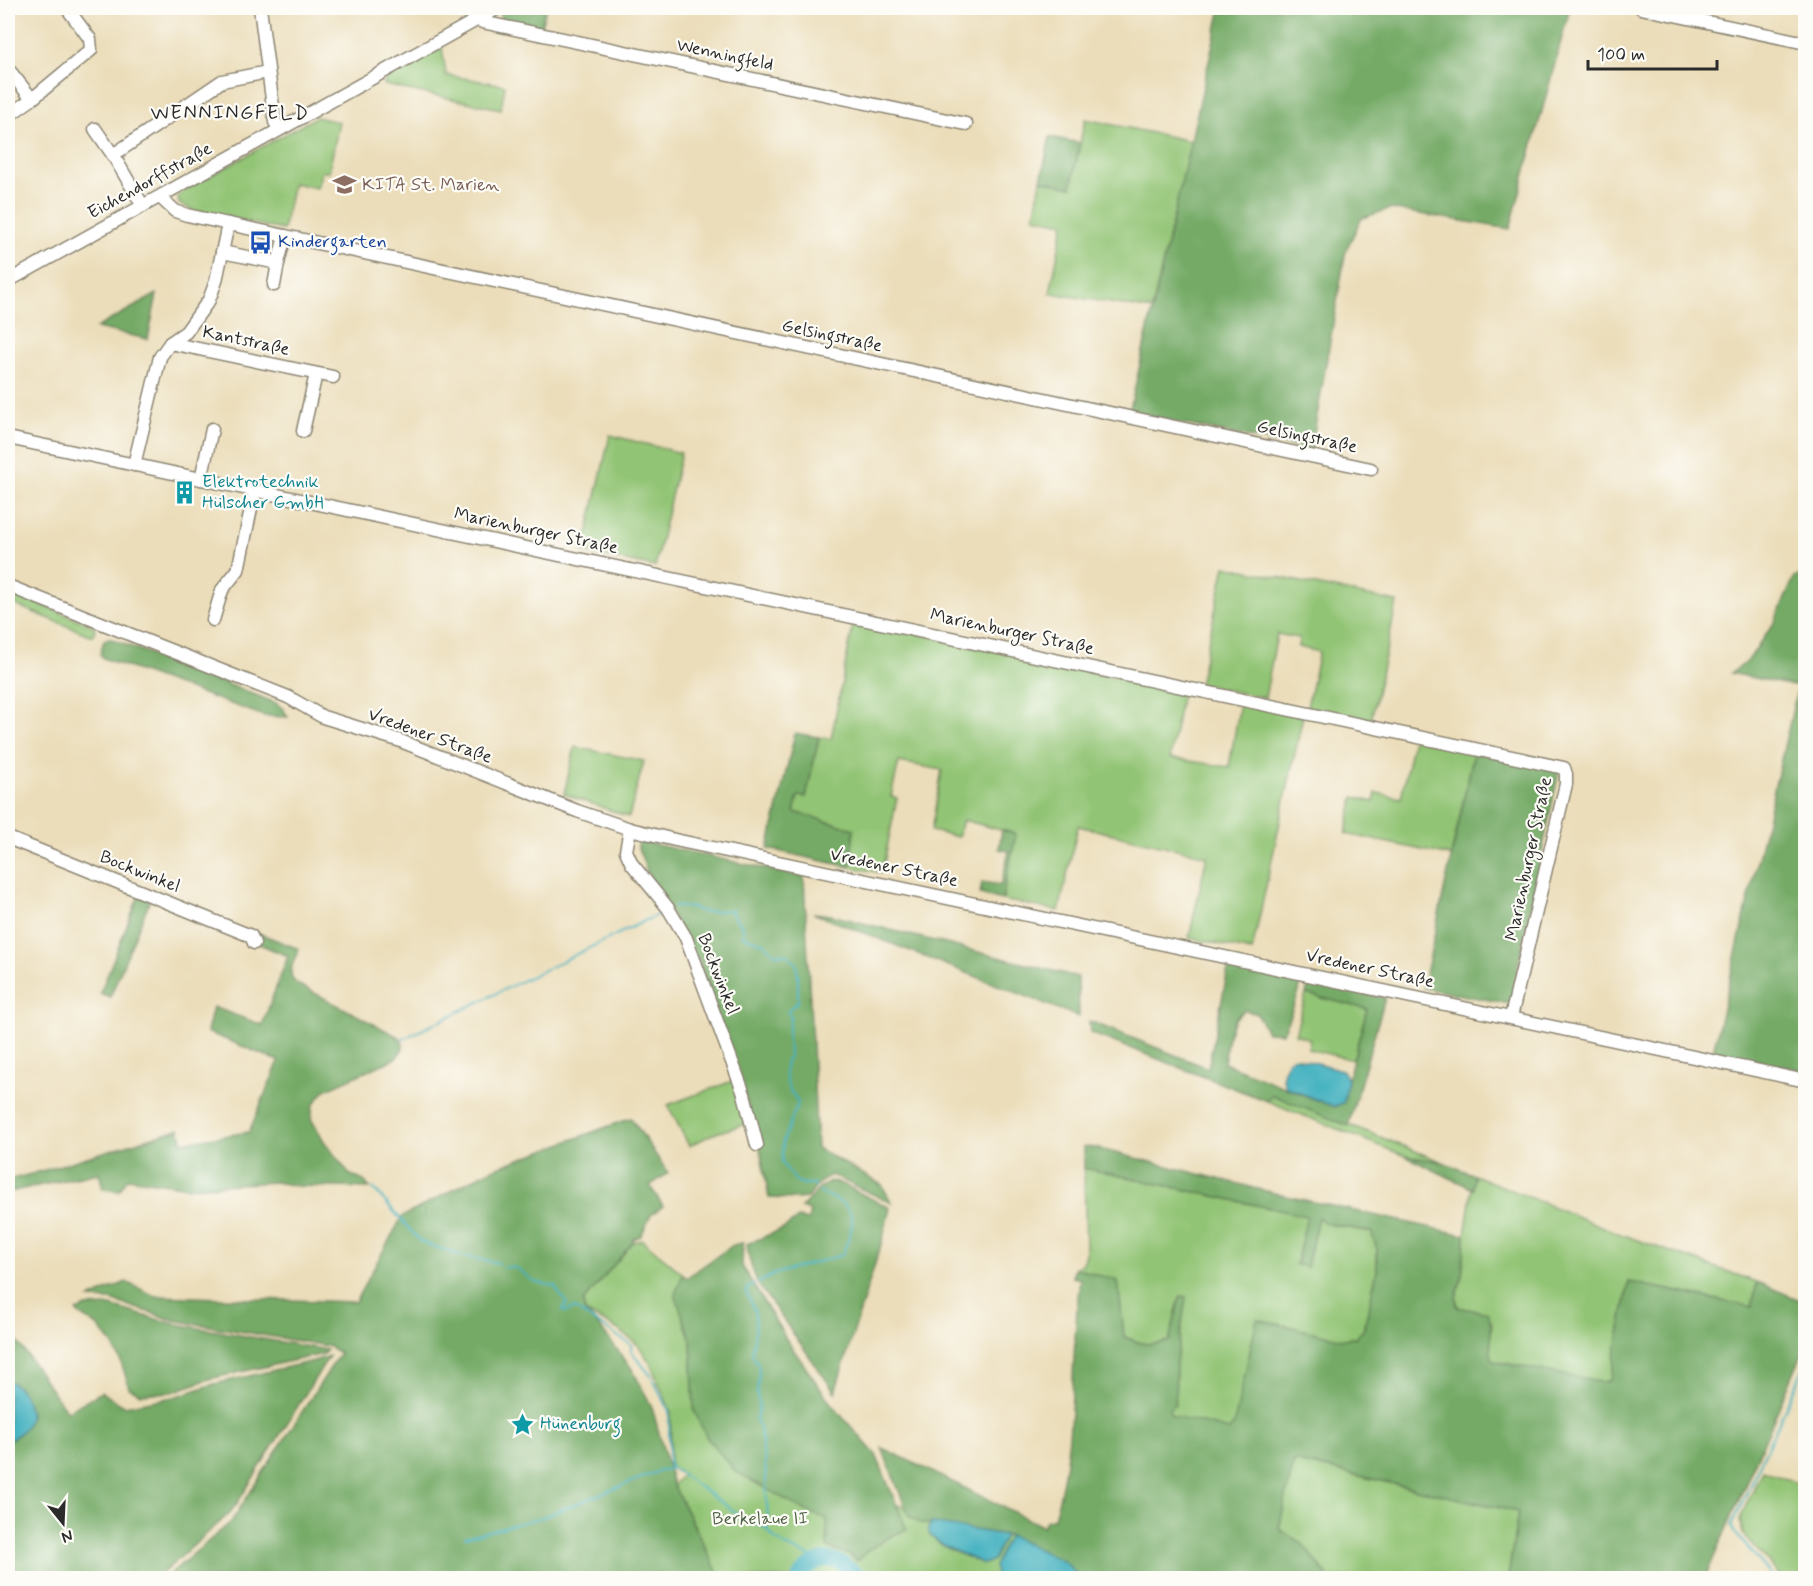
<svg xmlns="http://www.w3.org/2000/svg" width="1813" height="1586" viewBox="0 0 1813 1586" font-family="Mynerve,sans-serif">
<style>
.green{fill:#92c474;stroke:#5e7850;stroke-width:1.5}
.forest{fill:#75aa66;stroke:#506a48;stroke-width:1.5}
.water{fill:#42b1bf;stroke:#366e75;stroke-width:1.5}
.lines{fill:none;stroke-linecap:round;stroke-linejoin:round}
.stream{stroke:#42b1bf;stroke-width:2}
.river{stroke:#42b1bf;stroke-width:15}
.minor-casing{stroke:#8b8472;stroke-width:15}
.minor{stroke:#fff;stroke-width:12}
.labels{text-anchor:middle;dominant-baseline:central;stroke-width:4.5;stroke-linejoin:round;paint-order:stroke}
.street-label{font-size:18px;fill:#2b2b2b;stroke:#fdfcf7}
.education-label{font-size:18px;fill:#785e54;stroke:#fdfcf7;text-anchor:start}
.transit-label{font-size:18px;fill:#164399;stroke:#fdfcf7;text-anchor:start}
.culture-label{font-size:18px;fill:#0d838f;stroke:#fdfcf7;text-anchor:start}
.park-label{font-size:18px;fill:#4f6145;stroke:#fdfcf7}
.neighbourhood-label{font-size:20px;letter-spacing:1.5px;fill:#2b2b2b;stroke:#fdfcf7}
</style>
<rect width="100%" height="100%" fill="#fdfcf7"/>
<filter id="ink" filterUnits="userSpaceOnUse"><feTurbulence type="fractalNoise" baseFrequency=".0167" numOctaves="2"/><feDisplacementMap in="SourceGraphic" scale="12" xChannelSelector="R" yChannelSelector="G"/><feConvolveMatrix kernelMatrix="1 2 1 2 8 2 1 2 1" color-interpolation-filters="sRGB"/></filter>
<filter id="wash" filterUnits="userSpaceOnUse"><feTurbulence type="fractalNoise" baseFrequency=".008" numOctaves="4" result="noise"/><feDisplacementMap in="SourceGraphic" scale="24" xChannelSelector="R" yChannelSelector="G"/><feGaussianBlur stdDeviation="1.35" result="paint"/><feColorMatrix in="noise" values="0 0 0 0 0 0 0 0 0 0 0 0 0 0 0 0 0 1.4 0 .05"/><feComposite in="paint" operator="in"/></filter>
<g filter="url(#wash)">
<rect width="100%" height="100%" fill="#ebddb9"/>
<g class="green">
<polygon points="442,47 446,75 505,85 501,109 384,85 386,77"/>
<polygon points="316,117 339,122 329,172 322,171 317,188 293,183 283,230 195,211 179,204 178,197 183,191"/>
<polygon points="1085,119 1191,141 1152,310 1050,293 1064,223 1034,217 1041,180 1071,187"/>
<polygon points="610,435 681,453 655,567 583,552"/>
<polygon points="1225,566 1397,602 1371,720 1307,707 1319,652 1298,647 1299,638 1277,634 1265,698 1199,684"/>
<polygon points="8,591 94,626 95,630 92,636 8,602"/>
<polygon points="854,620 1182,692 1170,758 1229,767 1240,703 1303,716 1252,951 1189,938 1207,856 1078,826 1059,911 1002,900 1016,834 963,820 958,837 931,831 942,770 899,762 891,796 897,798 882,873 850,867 854,829 794,812 798,795 806,797 819,737 831,739"/>
<polygon points="1413,739 1474,752 1451,856 1346,834 1354,797 1374,802 1376,793 1401,798"/>
<polygon points="575,747 644,761 629,817 564,794"/>
<polygon points="1306,994 1367,1009 1353,1060 1308,1049 1310,1039 1295,1034"/>
<polygon points="735,1080 749,1123 713,1134 689,1146 668,1105"/>
<polygon points="1272,1094 1443,1162 1405,1156 1267,1101"/>
<path d="M1084,1168L1308,1216L1296,1264L1307,1267L1318,1216L1327,1224L1372,1232L1377,1249V1271L1364,1329L1356,1338L1343,1339L1229,1430L1171,1415L1169,1408L1175,1404L1176,1363L1186,1297L1180,1298L1169,1341C1151,1346 1140,1345 1124,1337L1118,1281L1075,1268L1083,1263L1086,1254Z"/>
<polygon points="1474,1175 1623,1235 1757,1282 1752,1307 1629,1282 1610,1381 1600,1382 1493,1361 1489,1350 1492,1322 1458,1307 1456,1298 1463,1272 1465,1235"/>
<path d="M642,1240L683,1274L676,1294L691,1341L694,1410L710,1442L880,1501L910,1508L923,1523H931C929,1529 928,1533 932,1537C944,1550 968,1557 984,1564L993,1560L1005,1535H1009L996,1574L1003,1578H715L707,1550L673,1485L682,1475L671,1468L670,1465L671,1412L650,1363L639,1346L619,1330L585,1312L583,1302L633,1242Z"/>
<polygon points="1293,1461 1518,1512 1508,1578 1329,1578 1319,1564 1279,1529"/>
<polygon points="1762,1470 1805,1486 1805,1578 1782,1578 1743,1534 1740,1519"/>
</g>
<g class="forest">
<polygon points="509,8 546,8 540,30 500,20 501,12"/>
<polygon points="1221,8 1570,8 1510,229 1390,209 1362,218 1346,250 1311,450 1129,413"/>
<polygon points="1050,137 1080,143 1071,187 1041,180"/>
<polygon points="157,294 148,339 96,328"/>
<polygon points="1805,573 1805,1071 1713,1051 1798,687 1731,673 1747,662 1774,623 1794,578"/>
<polygon points="109,638 276,703 283,709 288,717 264,716 103,658 100,654 104,640"/>
<polygon points="795,733 819,737 806,797 798,796 794,812 854,829 850,867 768,849"/>
<polygon points="1474,752 1559,771 1510,1004 1423,988"/>
<polygon points="1002,830 1016,834 1002,900 980,894 982,882 1001,885 1009,851 999,849"/>
<polygon points="639,841 804,877 817,1148 882,1185 892,1203 831,1175 822,1180 807,1198 796,1199 769,1198 757,1132 699,961 649,876 638,848"/>
<polygon points="139,895 150,900 110,997 100,993"/>
<polygon points="813,913 831,915 1078,977 1079,1017"/>
<path d="M253,931L299,949C294,961 285,974 297,984L399,1037C407,1046 402,1052 394,1059L325,1090L313,1105L311,1119L324,1141L349,1174L364,1181L370,1188L298,1186L275,1182L188,1187L128,1178L119,1191L103,1189L99,1173L8,1192V1180L35,1173L179,1129L183,1142L249,1132L279,1061L207,1032L213,1007L262,1025L288,956L242,937Z"/>
<path d="M1229,965L1301,981L1299,992L1283,1033L1267,1032L1257,1014L1245,1010C1227,1020 1227,1044 1224,1063L1334,1107L1344,1102L1348,1079L1367,1009L1306,994L1309,983L1385,998L1348,1126L1272,1095L1267,1101L1090,1033L1089,1021L1208,1068Z"/>
<polygon points="631,1118 668,1173 650,1186 663,1206 651,1215 641,1236 633,1239 633,1242 583,1302 585,1312 595,1321 632,1369 652,1407 673,1485 719,1575 718,1578 165,1578 231,1522 340,1353 328,1346 173,1320 111,1300 88,1299 126,1282 155,1296 355,1302 402,1217 490,1170"/>
<path d="M1084,1147L1096,1148L1282,1195L1465,1235L1463,1272L1456,1298L1457,1307L1488,1313C1495,1329 1487,1344 1493,1361L1600,1382L1610,1381L1629,1282L1752,1307L1757,1282L1805,1302V1347L1705,1578H1508L1518,1512L1294,1461L1279,1529L1303,1544L1329,1578H1080L1065,1562L1009,1535L920,1523L909,1516L882,1448C936,1473 988,1500 1042,1526L1045,1521L1054,1518C1077,1441 1070,1358 1080,1279L1072,1277L1075,1268L1118,1281L1124,1336C1140,1345 1151,1346 1169,1341L1180,1297L1182,1296L1186,1297L1176,1363L1175,1404L1169,1409L1171,1415L1229,1430L1234,1424L1257,1319L1343,1339L1356,1338L1364,1329L1377,1271V1249L1371,1232L1325,1223L1318,1217L1307,1267L1296,1265L1307,1216L1084,1168Z"/>
<polygon points="1405,1156 1443,1162 1474,1175 1473,1189"/>
<polygon points="830,1181 844,1185 890,1208 883,1238 835,1392 757,1283 749,1258 747,1244 785,1228 798,1218 808,1220 810,1211 801,1208 823,1185"/>
<path d="M743,1243L742,1266L788,1342L832,1405L876,1455L907,1530C887,1536 872,1546 856,1561L850,1555L827,1547V1519L806,1511L736,1472L707,1438L694,1410L691,1341L675,1294L683,1274L686,1278L733,1245Z"/>
<path d="M110,1306L170,1323L327,1350L323,1354L209,1379L172,1392L141,1394L129,1388C123,1365 116,1345 99,1328C92,1320 83,1320 76,1311L86,1307Z"/>
<polygon points="8,1328 67,1412 101,1392 124,1406 174,1397 214,1384 314,1361 329,1356 238,1502 229,1514 157,1578 8,1578 8,1441 19,1434 30,1418 30,1411 13,1383 8,1381"/>
</g>
<g class="water">
<polygon points="1295,1057 1342,1070 1348,1079 1344,1102 1334,1107 1286,1087 1282,1077 1288,1060"/>
<path d="M8,1381C15,1383 21,1390 25,1397C35,1420 27,1430 8,1441Z"/>
<path d="M931,1523L1005,1535L993,1560L984,1564C973,1559 933,1544 929,1533C928,1529 929,1527 931,1523Z"/>
<polygon points="1009,1535 1065,1562 1080,1578 1000,1577 996,1574 994,1566"/>
</g>
<g class="lines">
<g class="stream">
<path d="M674,906L693,908L703,912L732,910V914L743,927V936L764,943L775,954H787L796,963L798,975V1001L789,1009L788,1013L791,1016L788,1030L789,1056C782,1064 785,1081 790,1090C793,1096 796,1097 798,1103L783,1141L782,1163L796,1181L803,1184H812L816,1187"/>
<polyline points="403,1039 665,911"/>
<polyline points="373,1188 421,1242 462,1256 499,1263"/>
<path d="M503,1268C520,1264 520,1273 532,1280C539,1284 548,1285 555,1286L561,1297L567,1302L563,1310L565,1312L574,1308L631,1345V1351L652,1377L669,1411V1466L744,1518L766,1528L775,1539L787,1547L821,1561"/>
<path d="M758,1283L775,1274L842,1255C850,1235 862,1214 837,1200C831,1197 825,1196 819,1192"/>
<path d="M754,1285L749,1287L746,1292C761,1319 755,1327 752,1354L759,1366L757,1394L759,1405L756,1420L759,1427L762,1441V1451L765,1460L768,1524L766,1528"/>
<polyline points="465,1537 543,1517 654,1473 671,1468"/>
<polyline points="22,1578 30,1575 45,1575"/>
<polyline points="1774,1578 1736,1534 1732,1525 1806,1363"/>
</g>
<path class="river" d="M799,1578C806,1565 822,1556 837,1561C846,1564 854,1574 862,1578"/>
</g>
</g>
<g filter="url(#ink)">
<g class="lines">
<defs>
<g id="minor">
<polyline points="260,8 275,122 279,129"/>
<polyline points="1641,8 1806,43"/>
<polyline points="479,18 482,22 966,124"/>
<polyline points="8,69 32,99"/>
<polyline points="8,116 32,99 91,50 90,39 67,8"/>
<polyline points="95,129 113,155"/>
<polyline points="160,197 175,211 187,215 1371,469"/>
<polyline points="143,206 113,155 222,81 268,72"/>
<polyline points="222,252 278,263 285,236"/>
<polyline points="8,281 498,8"/>
<polyline points="274,285 278,263"/>
<polyline points="170,343 333,377"/>
<polyline points="303,431 316,374"/>
<polyline points="8,438 1564,768 1566,774 1566,784 1511,1017"/>
<polyline points="134,465 160,357 170,343 186,332 209,300 216,281 228,224"/>
<polyline points="201,479 212,429"/>
<polyline points="8,586 288,697 323,717 398,740 577,811 630,829 675,840 1806,1081"/>
<polyline points="213,620 222,590 238,570 255,490"/>
<polyline points="630,829 626,851 632,864 668,908 686,938 744,1094 757,1145"/>
<polyline points="8,838 251,936 254,943"/>
</g>
</defs>
<use href="#minor" class="minor-casing"/>
<use href="#minor" class="minor"/>
</g>
</g>
<defs>
<symbol id="school-bare" viewBox="-9 -9 18 18"><path d="M0-5L7-2L0 1L-7-2ZM-4 1L0 2.5L4 1V4Q0 6-4 4Z" fill="#8d6e63" stroke="#fdfcf7" stroke-width="2.5" paint-order="stroke"/></symbol>
<symbol id="bus-bare" viewBox="-9 -9 18 18"><path d="M-5-6H5V4H4V6H2V4H-2V6H-4V4H-5ZM-3.5-4V0h7V-4ZM-3.5 1.2v1.5H-2V1.2ZM2 1.2v1.5H3.5V1.2Z" fill="#1a4fb4" stroke="#fdfcf7" stroke-width="2.5" paint-order="stroke"/></symbol>
<symbol id="building-bare" viewBox="-9 -9 18 18"><path d="M-4-6H4V6H1V3H-1V6H-4ZM-2.5-4.3h1.7v1.8h-1.7ZM.8-4.3h1.7v1.8H.8ZM-2.5-1h1.7V.8h-1.7ZM.8-1h1.7V.8H.8Z" fill="#0f9aa8" stroke="#fdfcf7" stroke-width="2.5" paint-order="stroke"/></symbol>
<symbol id="sight-bare" viewBox="-9 -9 18 18"><path d="M0-6L1.8-2.2L6-1.7L2.9 1.2L3.7 5.4L0 3.3L-3.7 5.4L-2.9 1.2L-6-1.7L-1.8-2.2Z" fill="#0f9aa8" stroke="#fdfcf7" stroke-width="2.5" paint-order="stroke"/></symbol>
</defs>
<g fill-rule="evenodd">
<use href="#school-bare" x="328" y="168" width="33" height="33"/>
<use href="#bus-bare" x="244" y="226" width="33" height="33"/>
<use href="#building-bare" x="168" y="476" width="33" height="33"/>
<use href="#sight-bare" x="506" y="1408" width="33" height="33"/>
</g>
<g class="labels">
<g class="street-label">
<text transform="translate(725 55) rotate(12)">Wenningfeld</text>
<text transform="translate(150 181) rotate(-29)">Eichendorffstraße</text>
<text transform="translate(832 336) rotate(12)">Gelsingstraße</text>
<text transform="translate(246 341) rotate(12)">Kantstraße</text>
<text transform="translate(1307 437) rotate(12)">Gelsingstraße</text>
<text transform="translate(536 531) rotate(12)">Marienburger Straße</text>
<text transform="translate(1012 632) rotate(12)">Marienburger Straße</text>
<text transform="translate(430 736) rotate(20)">Vredener Straße</text>
<text transform="translate(1529 859) rotate(-78)">Marienburger Straße</text>
<text transform="translate(894 868) rotate(12)">Vredener Straße</text>
<text transform="translate(140 872) rotate(22)">Bockwinkel</text>
<text transform="translate(1370 969) rotate(12)">Vredener Straße</text>
<text transform="translate(718 974) rotate(69)">Bockwinkel</text>
</g>
<g class="education-label">
<text x="362" y="185">KITA St. Marien</text>
</g>
<g class="transit-label">
<text x="278" y="242">Kindergarten</text>
</g>
<g class="culture-label">
<text x="202" y="482">Elektrotechnik<tspan x="202" dy="21">Hülscher GmbH</tspan></text>
<text x="540" y="1424">Hünenburg</text>
</g>
<g class="park-label">
<text x="760" y="1519">Berkelaue II</text>
</g>
<g class="neighbourhood-label">
<text x="230" y="113">WENNINGFELD</text>
</g>
</g>
<rect width="1813" height="1586" fill="none" stroke="#fdfcf7" stroke-width="30"/>
<g transform="translate(63 1523) rotate(162)" stroke="#fdfcf7" stroke-width="4.5" paint-order="stroke">
<path d="M0-4.5L10 22L0 15L-10 22Z" fill="#2b2b2b"/>
<text y="-9" font-size="16" font-weight="bold" text-anchor="middle" fill="#2b2b2b">N</text>
</g>
<path d="M1588 60v9h129v-9" fill="none" stroke="#2b2b2b" stroke-width="3"/>
<text x="1597" y="60" font-size="18" fill="#2b2b2b" stroke="#fdfcf7" stroke-width="4.5" paint-order="stroke">100 m</text>
</svg>
